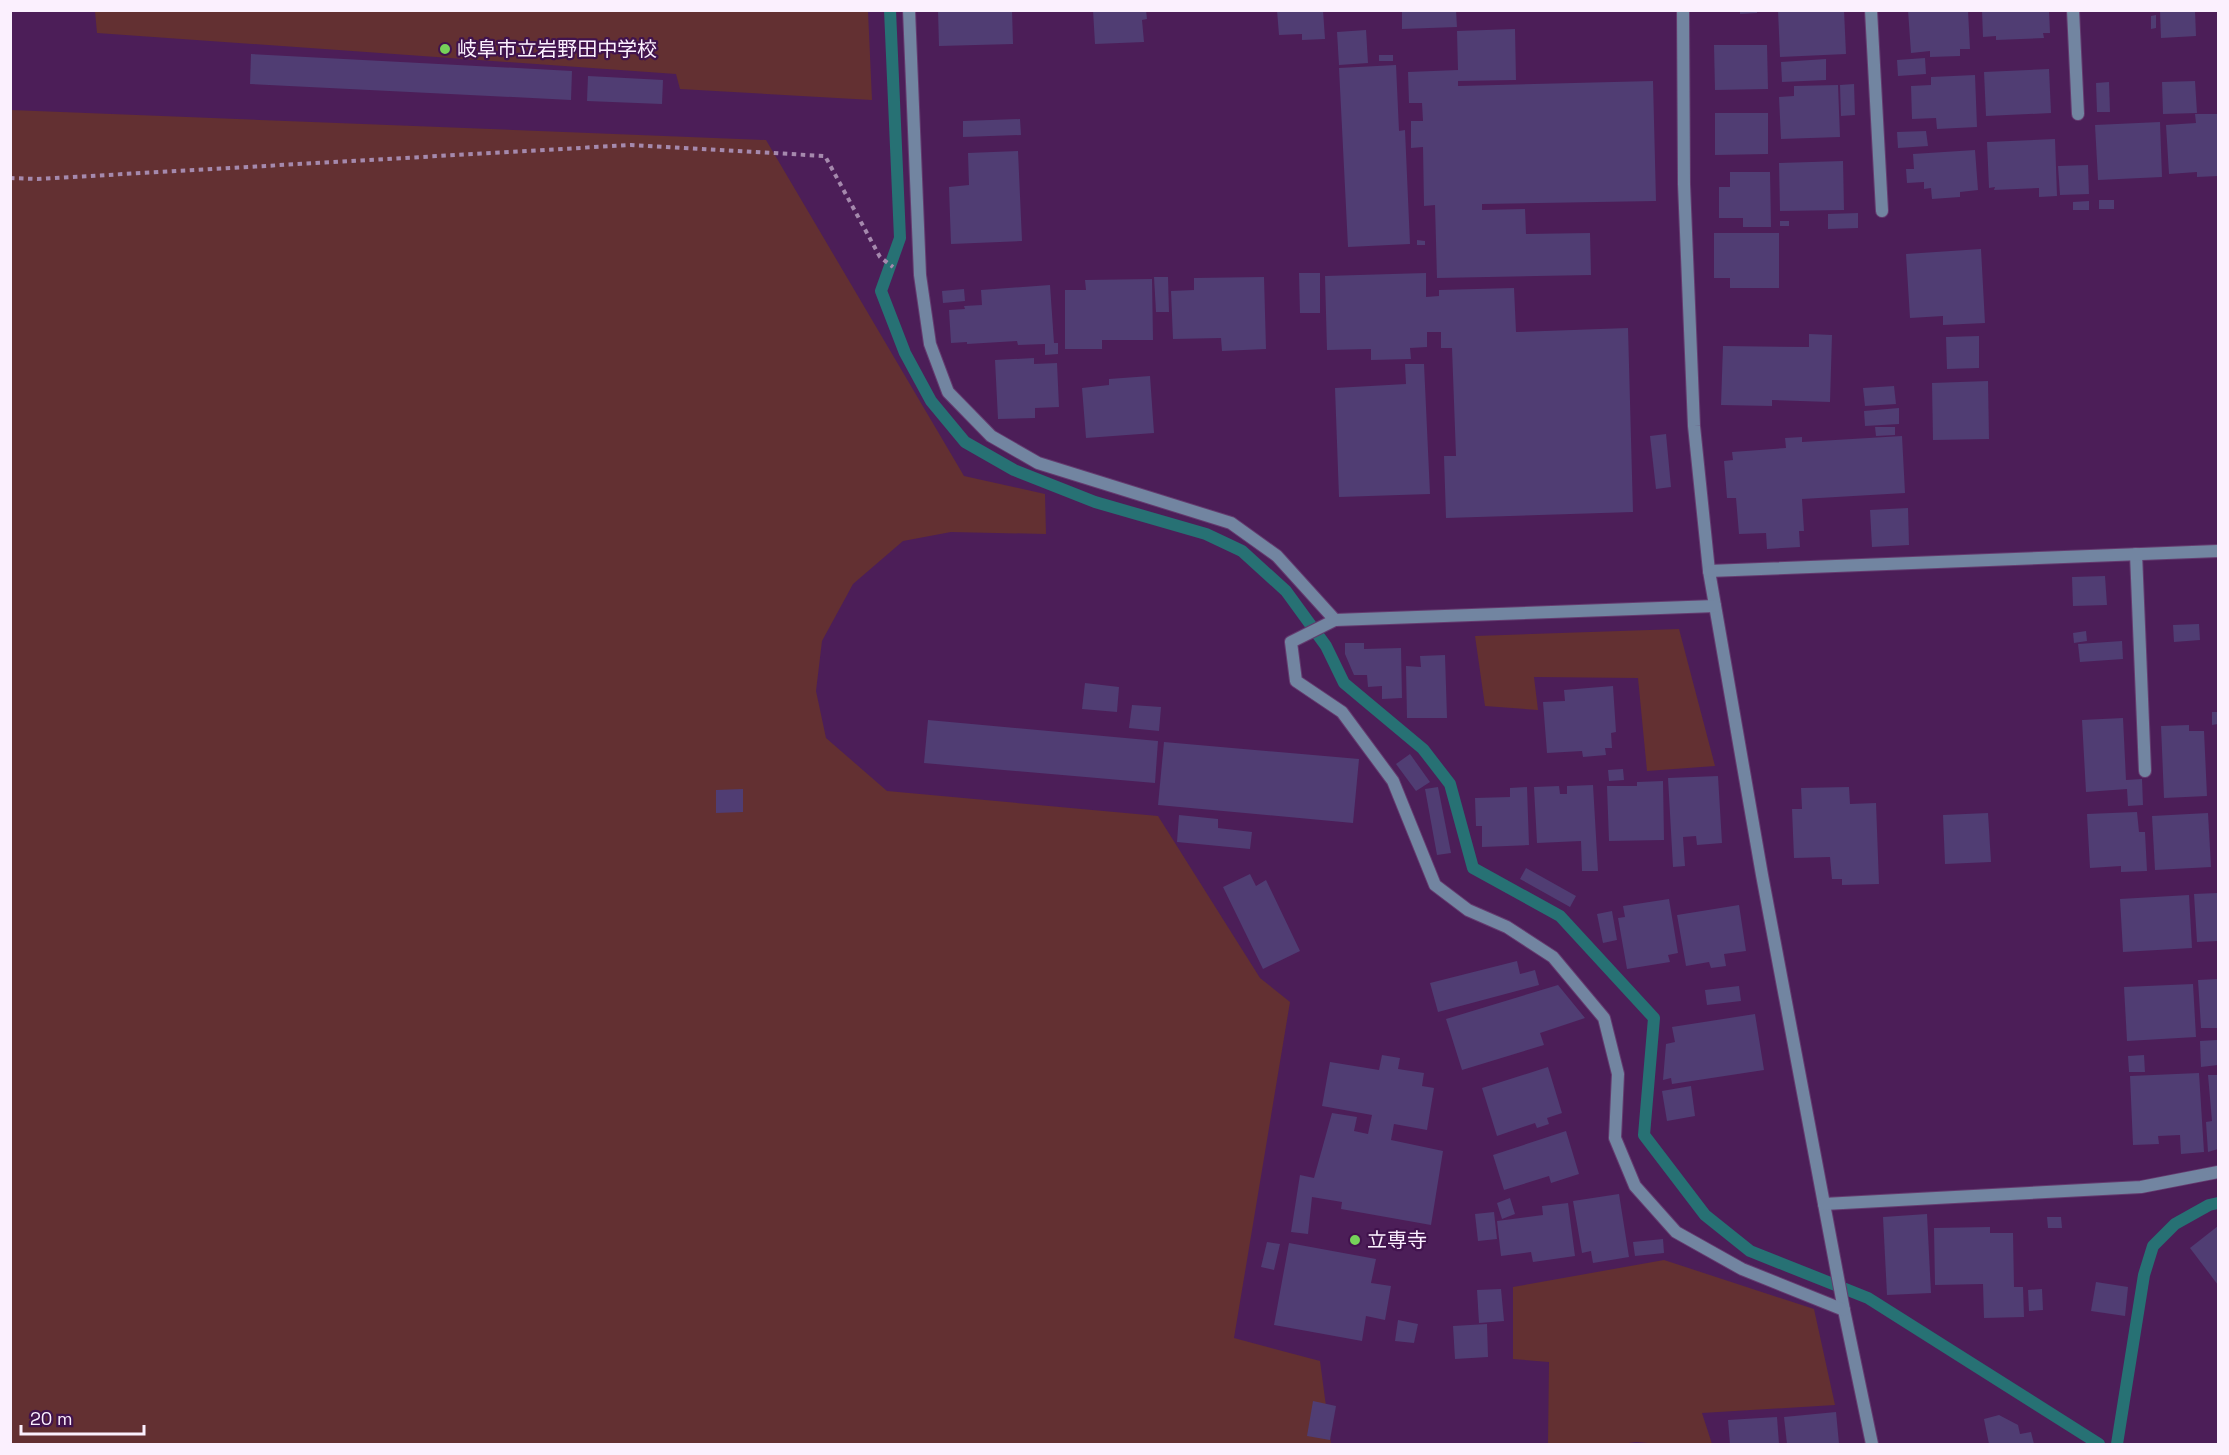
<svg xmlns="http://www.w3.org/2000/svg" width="2229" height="1455" viewBox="0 0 2229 1455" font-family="'Space Grotesk','Noto Sans JP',sans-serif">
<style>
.green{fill:#633032}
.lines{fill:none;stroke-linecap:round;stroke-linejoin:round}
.stream{stroke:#277174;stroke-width:12}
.building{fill:#503d73}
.lane-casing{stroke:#643b6f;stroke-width:14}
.street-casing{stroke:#643b6f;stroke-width:14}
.path{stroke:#a589ad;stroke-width:4;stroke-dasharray:4.5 4.5;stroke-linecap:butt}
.lane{stroke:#7285a1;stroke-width:12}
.street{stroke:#7285a1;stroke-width:12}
.poi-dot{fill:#76d25a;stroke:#41134d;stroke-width:2}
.labels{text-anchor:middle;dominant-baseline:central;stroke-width:4.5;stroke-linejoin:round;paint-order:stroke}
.poi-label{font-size:20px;fill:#fbf0fe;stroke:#41134d;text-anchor:start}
</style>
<rect width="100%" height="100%" fill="#4c1e58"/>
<g class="green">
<polygon points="95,11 868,11 872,100 680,89 676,74 97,33"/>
<polygon points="11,110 766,140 964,476 1045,494 1046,534 951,532 903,541 853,584 822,641 816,691 826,738 887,791 1158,816 1260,978 1290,1002 1234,1338 1320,1361 1331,1444 11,1444"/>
<polygon points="1679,629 1715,766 1647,771 1638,678 1534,677 1538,710 1485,706 1475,636"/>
<polygon points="1664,1260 1814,1309 1835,1405 1702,1413 1712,1444 1660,1444 1636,1442 1621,1444 1548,1444 1549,1362 1513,1359 1513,1287"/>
</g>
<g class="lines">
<g class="stream">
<polyline points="890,10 900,238 881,291 905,353 931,401 965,442 1014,470 1095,502 1206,534 1242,551 1286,591 1326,646 1344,683 1423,749 1450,784 1473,868 1560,916 1654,1018 1644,1135 1705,1215 1750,1251 1868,1298 2099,1444"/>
<polyline points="2117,1444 2144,1275 2153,1246 2175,1224 2209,1205 2218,1203"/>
</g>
</g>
<g class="building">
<polygon points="938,10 1012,10 1013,44 939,46"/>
<polygon points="1093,10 1146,10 1147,19 1142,20 1144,42 1095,44"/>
<polygon points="1277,10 1323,10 1325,39 1302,40 1302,34 1279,35"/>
<polygon points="1402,10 1456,10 1457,27 1402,29"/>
<polygon points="1740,10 1757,10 1757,13 1740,14"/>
<polygon points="1778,10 1844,10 1846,54 1780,57"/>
<polygon points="1908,10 1968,10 1970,49 1960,49 1960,56 1930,57 1930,51 1911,53"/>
<polygon points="1982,10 2049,10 2050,33 2043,33 2044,38 1996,40 1996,36 1983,37"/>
<polygon points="2160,10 2195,10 2196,36 2161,38"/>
<polygon points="2156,15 2156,28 2151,29 2151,16"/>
<polygon points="1515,29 1516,80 1458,81 1458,86 1653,81 1656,201 1482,204 1482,210 1525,209 1526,234 1590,233 1591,275 1437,278 1435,205 1424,206 1423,147 1411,148 1411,121 1423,121 1422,103 1409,103 1408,72 1458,70 1457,31"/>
<polygon points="1366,30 1368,63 1339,65 1337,32"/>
<polygon points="1714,45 1767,45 1768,89 1715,90"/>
<polygon points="251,54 572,71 571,100 250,84"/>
<rect x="1379" y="55" width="14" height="6"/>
<polygon points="1925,58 1926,74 1898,76 1897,60"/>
<polygon points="1826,59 1826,80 1782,82 1781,62"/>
<polygon points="1396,65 1399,131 1405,130 1410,244 1348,247 1339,68"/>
<polygon points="2049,69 2051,113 1986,116 1984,72"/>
<polygon points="1975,75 1977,127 1937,129 1936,118 1912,119 1911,86 1931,85 1931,77"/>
<polygon points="588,76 663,80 662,104 587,101"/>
<polygon points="2195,81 2197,113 2163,114 2162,82"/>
<polygon points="2109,82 2110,112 2097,112 2096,83"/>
<polygon points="1854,84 1855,115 1841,116 1840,85"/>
<polygon points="1838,85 1840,137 1781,139 1779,97 1794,96 1794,86"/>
<polygon points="1715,113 1768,113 1768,154 1715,155"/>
<polygon points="2195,114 2218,114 2218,176 2197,177 2197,172 2169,174 2166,125 2196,123"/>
<polygon points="1020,119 1021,135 963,137 963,121"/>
<polygon points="2160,122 2162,177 2098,180 2095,125"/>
<polygon points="1926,131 1928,146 1898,148 1897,132"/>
<polygon points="2055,139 2057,196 2039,197 2039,188 1994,190 1995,187 1989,188 1987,142"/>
<polygon points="1975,150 1978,190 1960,192 1960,197 1932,199 1931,188 1924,189 1924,182 1907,183 1906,169 1914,169 1913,154"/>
<polygon points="1018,151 1022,241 951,244 949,187 969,185 968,153"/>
<polygon points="1843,161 1844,210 1780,211 1779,163"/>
<polygon points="2088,165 2089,194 2060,195 2058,166"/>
<polygon points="1730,172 1770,172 1771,227 1743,227 1743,218 1719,218 1719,187 1730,187"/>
<rect x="2099" y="200" width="15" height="9"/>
<polygon points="2089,201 2089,210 2073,210 2073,202"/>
<polygon points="1858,213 1858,228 1828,229 1828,214"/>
<rect x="1780" y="221" width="9" height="5"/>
<polygon points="1714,233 1779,233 1779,288 1730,288 1730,278 1714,278"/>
<polygon points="1417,240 1425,241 1425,245 1417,245"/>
<polygon points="1981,249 1985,323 1943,325 1943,316 1910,318 1906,254"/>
<polygon points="1299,273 1320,273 1320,313 1300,313"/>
<polygon points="1426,273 1426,297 1439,296 1439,290 1514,288 1516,332 1628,328 1633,512 1446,518 1444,456 1456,456 1452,348 1441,348 1441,332 1427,332 1427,347 1410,348 1411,359 1371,360 1371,349 1327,350 1325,276"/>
<polygon points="1154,277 1168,277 1169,312 1156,312"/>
<polygon points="1264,277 1266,349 1222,351 1221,338 1173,339 1171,291 1194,290 1194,278"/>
<polygon points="1152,279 1153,340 1102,340 1102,349 1065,349 1065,290 1086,290 1085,280"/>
<polygon points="1050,285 1054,343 1058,343 1058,354 1045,355 1045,344 1018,345 1017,341 967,344 967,342 951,343 949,310 965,309 964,306 982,305 981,290"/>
<polygon points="964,289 965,301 943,303 942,291"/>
<polygon points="1809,334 1832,335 1830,402 1772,400 1772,406 1721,405 1723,346 1809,347"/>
<polygon points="1979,336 1979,368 1947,369 1946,337"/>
<polygon points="1034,358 1034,364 1057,363 1059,407 1035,408 1035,418 998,419 995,360"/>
<polygon points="1405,364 1424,364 1430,494 1339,497 1335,388 1406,384"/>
<polygon points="1150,376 1154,433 1086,438 1082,388 1109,385 1109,379"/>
<polygon points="1988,381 1989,439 1933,440 1932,383"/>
<polygon points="1894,386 1896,404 1865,406 1863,388"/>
<polygon points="1899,408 1899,424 1865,426 1864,411"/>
<polygon points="1875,427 1895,427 1895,435 1876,436"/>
<polygon points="1666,434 1671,487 1656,489 1650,436"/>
<polygon points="1902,436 1905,493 1802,499 1804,531 1799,531 1800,547 1767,549 1766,533 1739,534 1736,498 1727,498 1724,461 1733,460 1732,452 1786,448 1785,438 1802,437 1802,442"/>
<polygon points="1908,508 1909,545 1872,547 1870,510"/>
<polygon points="2105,576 2107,605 2073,606 2072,577"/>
<polygon points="2199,624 2200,640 2174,642 2173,625"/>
<polygon points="2086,631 2087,641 2074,643 2073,633"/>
<polygon points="2122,641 2123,659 2080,662 2078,644"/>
<polygon points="1345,643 1364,643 1364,649 1401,648 1402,698 1382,699 1382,686 1368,687 1367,675 1354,675 1345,654"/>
<polygon points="1445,655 1447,718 1407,718 1406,666 1421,667 1420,656"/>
<polygon points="1085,683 1119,687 1117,712 1082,709"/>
<polygon points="1613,686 1616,732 1611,733 1612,748 1605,748 1606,755 1583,757 1582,751 1547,753 1543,702 1565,701 1564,690"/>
<polygon points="1132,705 1161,707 1159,731 1129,728"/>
<polygon points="2212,712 2218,712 2218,724 2212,725"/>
<polygon points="2123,718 2126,780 2142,779 2143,805 2128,806 2127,789 2086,792 2082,720"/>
<polygon points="928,720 1158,741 1155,783 924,763"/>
<polygon points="2189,725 2189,731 2204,731 2207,796 2164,798 2161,726"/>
<polygon points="1164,742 1359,759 1353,823 1158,805"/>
<polygon points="1410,754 1430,782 1416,791 1396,764"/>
<polygon points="1623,769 1624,780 1609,781 1608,770"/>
<polygon points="1718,776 1722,843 1697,845 1696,836 1683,837 1685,866 1673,867 1668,778"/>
<polygon points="1663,781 1664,840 1609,841 1607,786 1637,786 1637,782"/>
<polygon points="1593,785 1598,871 1582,871 1581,841 1537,843 1534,787 1559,786 1560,794 1567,794 1567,786"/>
<polygon points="1438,787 1451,853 1437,855 1425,789"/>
<polygon points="1527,787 1529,845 1482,847 1482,826 1476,826 1475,798 1510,797 1510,788"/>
<polygon points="1849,787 1850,804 1876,803 1879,884 1842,885 1842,879 1832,879 1830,857 1794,858 1792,809 1802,809 1801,788"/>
<polygon points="743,789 743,812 716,813 716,790"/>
<polygon points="2137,812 2139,832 2145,832 2147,871 2121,872 2121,866 2090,868 2087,814"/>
<polygon points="1988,813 1991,862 1945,864 1943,815"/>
<polygon points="2208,813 2211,867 2155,870 2152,816"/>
<polygon points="1179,815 1218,819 1218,828 1252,832 1250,849 1177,842"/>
<polygon points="1526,868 1576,896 1570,907 1520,879"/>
<polygon points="1250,874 1256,886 1266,880 1300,951 1263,969 1223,887"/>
<polygon points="2218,893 2218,941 2197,942 2194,894"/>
<polygon points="2189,895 2192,948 2123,952 2120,899"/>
<polygon points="1669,899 1678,953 1668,955 1670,962 1627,969 1618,918 1625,917 1623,906"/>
<polygon points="1739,905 1746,951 1724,954 1726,966 1711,968 1709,962 1686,966 1677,915"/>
<polygon points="1612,911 1617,940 1603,943 1597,914"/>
<polygon points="1517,961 1520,974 1535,970 1539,985 1438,1012 1430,983"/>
<polygon points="2218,979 2218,1028 2201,1028 2198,980"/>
<polygon points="2193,984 2196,1037 2127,1041 2124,987"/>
<polygon points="1558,985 1585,1018 1540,1033 1544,1045 1462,1070 1446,1019"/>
<polygon points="1739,986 1741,1001 1707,1005 1705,990"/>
<polygon points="1755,1014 1764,1070 1672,1084 1671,1078 1663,1080 1666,1044 1675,1042 1672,1027"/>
<polygon points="2217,1040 2218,1065 2201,1067 2200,1041"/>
<polygon points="1382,1055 1400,1058 1398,1069 1424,1073 1422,1086 1434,1088 1427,1130 1394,1124 1391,1140 1443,1151 1431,1225 1341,1209 1342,1202 1312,1197 1308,1234 1291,1232 1300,1175 1314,1178 1332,1113 1357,1117 1354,1131 1368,1134 1372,1115 1322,1106 1330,1062 1379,1070"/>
<polygon points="2144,1055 2145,1072 2129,1072 2128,1056"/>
<polygon points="1548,1067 1562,1113 1547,1118 1549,1124 1537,1128 1535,1123 1497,1136 1482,1088"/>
<polygon points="2199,1073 2204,1152 2181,1154 2180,1135 2158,1136 2159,1144 2133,1145 2130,1076"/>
<polygon points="2208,1075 2218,1075 2218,1149 2208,1152 2206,1122 2212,1121"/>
<polygon points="1691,1086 1695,1116 1667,1121 1662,1091"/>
<polygon points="1566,1131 1579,1174 1551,1183 1549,1176 1504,1190 1493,1155"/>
<polygon points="1619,1194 1629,1257 1593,1263 1591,1251 1582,1253 1573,1201"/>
<polygon points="1510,1198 1515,1214 1502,1219 1497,1203"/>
<polygon points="1568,1203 1575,1256 1533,1262 1531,1252 1501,1256 1497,1221 1543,1215 1542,1206"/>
<polygon points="1494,1212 1497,1239 1478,1241 1475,1214"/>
<polygon points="1927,1214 1931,1293 1887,1295 1883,1217"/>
<polygon points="2047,1217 2061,1217 2062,1228 2048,1228"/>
<polygon points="2218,1226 2218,1285 2190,1248"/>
<polygon points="1990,1227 1990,1233 2013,1233 2014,1287 2023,1287 2024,1317 1984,1318 1983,1284 1935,1285 1934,1228"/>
<polygon points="1663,1239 1664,1253 1635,1256 1633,1242"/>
<polygon points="1267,1242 1280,1244 1274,1270 1261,1267"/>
<polygon points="1289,1243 1376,1259 1371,1283 1391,1286 1385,1320 1366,1316 1362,1341 1274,1325"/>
<polygon points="2096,1282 2128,1287 2125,1316 2091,1311"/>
<polygon points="1501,1289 1504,1321 1479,1323 1477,1290"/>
<polygon points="2042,1289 2043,1310 2029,1311 2028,1290"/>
<polygon points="1398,1320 1418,1324 1414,1343 1395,1341"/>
<polygon points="1487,1324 1488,1357 1455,1359 1453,1326"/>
<polygon points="1313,1401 1336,1406 1330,1440 1307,1436"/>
<polygon points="1836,1412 1839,1444 1787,1444 1784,1417"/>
<polygon points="1999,1415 2018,1425 2020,1434 2031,1432 2034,1444 1989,1444 1984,1419"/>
<polygon points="1777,1417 1779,1444 1730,1444 1728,1420"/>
</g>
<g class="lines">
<defs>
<g id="lane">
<polyline points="1871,10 1882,211"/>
<polyline points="2073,10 2078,114"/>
<polyline points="2136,554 2145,771"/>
</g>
<g id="street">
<polyline points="909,10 920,275 930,344 948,392 991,436 1038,463 1231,523 1277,556 1335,620"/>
<polyline points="1683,10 1684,184 1694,426 1709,571 1762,875 1844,1310 1872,1444"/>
<polyline points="1709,571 2218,551"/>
<polyline points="1715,606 1335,620 1291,642 1296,681 1342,712 1393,781 1435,885 1468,910 1507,927 1553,957 1604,1018 1618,1074 1615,1138 1635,1186 1676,1232 1742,1269 1844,1310"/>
<polyline points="1824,1204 2141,1187 2218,1172"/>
</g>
</defs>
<use href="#lane" class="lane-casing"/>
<use href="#street" class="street-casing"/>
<polyline class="path" points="10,178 37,179 631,145 825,156 880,257 893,267"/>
<use href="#lane" class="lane"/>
<use href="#street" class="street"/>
</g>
<g class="poi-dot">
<circle cx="445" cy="49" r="6"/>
<circle cx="1355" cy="1240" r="6"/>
</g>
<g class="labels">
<g class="poi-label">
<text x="457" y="49">岐阜市立岩野田中学校</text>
<text x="1367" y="1240">立専寺</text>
</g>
</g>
<rect width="2229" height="1455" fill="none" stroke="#fbf0fe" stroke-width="24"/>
<path d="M21 1425v9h123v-9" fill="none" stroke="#fbf0fe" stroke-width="3"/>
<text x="30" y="1425" font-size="18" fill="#fbf0fe" stroke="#41134d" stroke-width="4.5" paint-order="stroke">20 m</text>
</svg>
